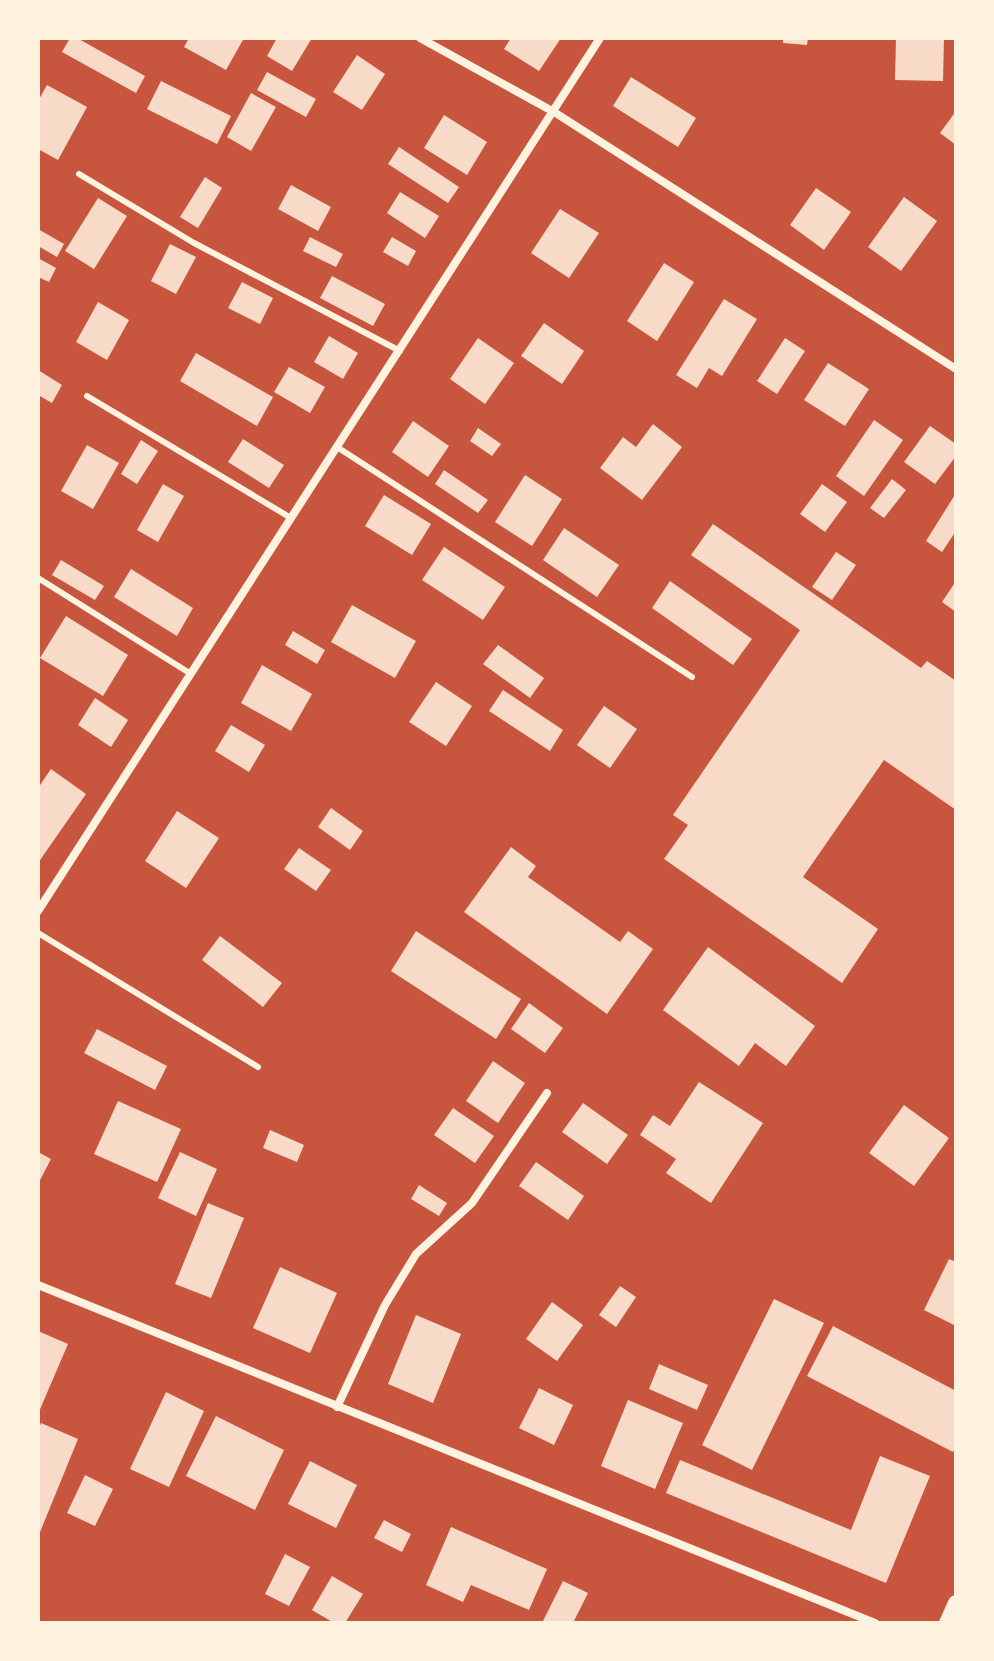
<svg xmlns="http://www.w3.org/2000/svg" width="994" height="1661" viewBox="0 0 994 1661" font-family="'Source Sans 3',sans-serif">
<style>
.building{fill:#f7dbc8}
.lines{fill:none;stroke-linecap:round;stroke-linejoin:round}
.service{stroke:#fff3e0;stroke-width:6}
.minor{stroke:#fff3e0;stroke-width:8}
.secondary{stroke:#fff3e0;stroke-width:16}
</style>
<rect width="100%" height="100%" fill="#c8553d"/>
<g class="building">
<polygon points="70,38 77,38 145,76 136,93 62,52"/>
<polygon points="189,38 244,38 226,70 184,47"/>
<polygon points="277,38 312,38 292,71 267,56"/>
<polygon points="511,38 561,38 539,71 504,49"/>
<polygon points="783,38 808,38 807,45 783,43"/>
<polygon points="896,38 944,38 943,81 895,80"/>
<polygon points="357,55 385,74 362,110 333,92"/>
<polygon points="267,72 316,99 306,117 257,90"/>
<polygon points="631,77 696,118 678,147 613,106"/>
<polygon points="161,81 231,116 217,144 147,109"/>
<polygon points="47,85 87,107 58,160 38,149 38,101"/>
<polygon points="251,93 276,107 251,151 227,137"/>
<polygon points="956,111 956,145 940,133"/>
<polygon points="444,115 487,142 467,175 424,148"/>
<polygon points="399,147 459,187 448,203 388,164"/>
<polygon points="205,177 222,188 198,228 180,217"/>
<polygon points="291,185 331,207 318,231 278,209"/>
<polygon points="816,188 851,212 824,250 790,225"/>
<polygon points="400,192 439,216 425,238 387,213"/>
<polygon points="904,197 937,221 901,271 868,247"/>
<polygon points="98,198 127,216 94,269 65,251"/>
<polygon points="560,209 599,233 569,278 531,253"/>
<polygon points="38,229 64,244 57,257 38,246"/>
<polygon points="310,237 343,254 336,267 303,251"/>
<polygon points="392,237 416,251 408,266 383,252"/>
<polygon points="170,244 196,257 176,294 151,281"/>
<polygon points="38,258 56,268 49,282 38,277"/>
<polygon points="664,263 694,282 657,341 627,321"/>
<polygon points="332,276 385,304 373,326 320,298"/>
<polygon points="242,282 273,298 260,324 228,308"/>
<polygon points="724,299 757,319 722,376 709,368 697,388 676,375"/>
<polygon points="98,302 129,320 107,360 76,342"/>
<polygon points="544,323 584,351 562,384 521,356"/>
<polygon points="329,336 358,353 343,379 314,362"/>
<polygon points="478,338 514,363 485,404 450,379"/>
<polygon points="785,338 805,351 777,394 757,381"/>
<polygon points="196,353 273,397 257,426 180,381"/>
<polygon points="828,363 869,389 845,426 804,400"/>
<polygon points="289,367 325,387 310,413 274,392"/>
<polygon points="38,370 62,385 52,403 38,395"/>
<polygon points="874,420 903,440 864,496 836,476"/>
<polygon points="413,421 449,446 428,477 392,452"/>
<polygon points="653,424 682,447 642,500 600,468 623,437 636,447"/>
<polygon points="930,426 956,444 956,456 935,484 904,462"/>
<polygon points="478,428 501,444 492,456 470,441"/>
<polygon points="243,439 284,465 269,488 228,462"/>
<polygon points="141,440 158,451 137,484 121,474"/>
<polygon points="87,445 119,463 93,509 61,491"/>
<polygon points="444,470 488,500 478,513 435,484"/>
<polygon points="525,475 562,499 532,546 495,522"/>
<polygon points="892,479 906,490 884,518 870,508"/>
<polygon points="163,484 184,496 158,542 137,530"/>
<polygon points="822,484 847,502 825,532 800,514"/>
<polygon points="956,493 956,531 942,552 926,541"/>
<polygon points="384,495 431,524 412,555 365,526"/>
<polygon points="713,524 921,668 927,661 956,681 956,810 884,760 803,877 878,929 842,983 664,859 688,825 673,815 800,630 691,555"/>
<polygon points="564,528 619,565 597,597 543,560"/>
<polygon points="444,547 505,587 483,620 422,580"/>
<polygon points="836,552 856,565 832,600 812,587"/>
<polygon points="61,560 104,586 95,600 52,575"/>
<polygon points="131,569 193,608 177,636 114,597"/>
<polygon points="670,581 752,639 733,665 652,608"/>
<polygon points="956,581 956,612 942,602"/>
<polygon points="352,605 416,641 395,678 331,642"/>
<polygon points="66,616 128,655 103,696 40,658"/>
<polygon points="293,631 325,650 317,664 285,645"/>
<polygon points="498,645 544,678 530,698 483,664"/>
<polygon points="262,665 312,694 291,731 241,703"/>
<polygon points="436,682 472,706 446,746 409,722"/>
<polygon points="503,690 563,730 550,751 489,711"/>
<polygon points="95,698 128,720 111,747 78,725"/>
<polygon points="604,706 637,729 610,768 577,745"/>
<polygon points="231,725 265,745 249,772 215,751"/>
<polygon points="51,769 86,794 38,863 38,788"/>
<polygon points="331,808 363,831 350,850 318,827"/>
<polygon points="177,811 219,838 186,888 145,861"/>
<polygon points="511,847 536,866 528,877 620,942 628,931 653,949 607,1014 464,912"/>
<polygon points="299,848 331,870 316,891 284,869"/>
<polygon points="416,931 521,999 496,1039 391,971"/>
<polygon points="220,936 282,983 263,1007 202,960"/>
<polygon points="708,947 815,1026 786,1066 755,1043 739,1066 663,1010"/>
<polygon points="529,1003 563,1028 545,1053 511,1029"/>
<polygon points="97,1029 167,1066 155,1090 84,1053"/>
<polygon points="493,1061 525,1083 498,1123 466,1101"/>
<polygon points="699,1082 763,1123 711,1203 666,1173 676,1159 640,1135 653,1115 670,1126"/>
<polygon points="118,1101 181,1129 157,1182 94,1154"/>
<polygon points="583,1103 628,1135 607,1164 562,1132"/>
<polygon points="904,1105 949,1138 914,1186 869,1153"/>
<polygon points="453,1108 494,1136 475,1163 434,1135"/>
<polygon points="270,1130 304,1145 297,1162 263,1148"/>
<polygon points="38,1152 51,1159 38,1184"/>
<polygon points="180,1152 217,1169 196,1216 158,1198"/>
<polygon points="536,1162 584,1196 568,1220 519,1186"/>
<polygon points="419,1185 447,1203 439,1216 411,1199"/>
<polygon points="208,1203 244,1218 211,1298 175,1284"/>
<polygon points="949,1259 956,1262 956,1326 924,1310"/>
<polygon points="280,1267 337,1293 310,1353 253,1328"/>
<polygon points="620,1286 636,1297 616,1327 599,1315"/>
<polygon points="774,1299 824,1323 752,1470 702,1445"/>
<polygon points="552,1302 583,1325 557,1361 526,1339"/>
<polygon points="416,1315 461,1334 433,1403 388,1384"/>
<polygon points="833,1326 956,1391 956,1446 953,1452 807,1376"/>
<polygon points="38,1331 68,1344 38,1414"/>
<polygon points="659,1364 708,1385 697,1410 649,1389"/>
<polygon points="539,1388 573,1405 554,1445 519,1428"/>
<polygon points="166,1392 204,1411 169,1487 130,1469"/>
<polygon points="628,1400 683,1423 655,1489 601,1466"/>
<polygon points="216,1416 284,1450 255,1510 186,1476"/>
<polygon points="41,1423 78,1439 38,1537 38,1431"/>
<polygon points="880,1456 930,1476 886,1583 666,1493 680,1460 851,1530"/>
<polygon points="310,1461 357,1485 336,1528 288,1504"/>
<polygon points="85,1475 113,1489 95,1526 67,1513"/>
<polygon points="384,1520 411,1534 402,1552 374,1538"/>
<polygon points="451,1527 547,1569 529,1610 471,1585 463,1602 426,1585"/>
<polygon points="285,1554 310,1567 289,1606 265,1594"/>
<polygon points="332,1576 363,1594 345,1623 334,1623 312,1610"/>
<polygon points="563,1581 588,1593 573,1623 542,1623"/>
</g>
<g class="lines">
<g class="service">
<polyline points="79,174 194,243 400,351"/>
<polyline points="87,396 291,518"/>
<polyline points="337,447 692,677"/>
<polyline points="38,578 191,674"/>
<polyline points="38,933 258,1067"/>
</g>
<g class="minor">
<polyline points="420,38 554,112 956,369"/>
<polyline points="38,911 600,38"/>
<polyline points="38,1285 875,1623"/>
<polyline points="337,1407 385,1305 416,1254 472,1203 547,1093"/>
</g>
<polyline class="secondary" points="947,1623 956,1603"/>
</g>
<rect width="994" height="1661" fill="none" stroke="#fff3e0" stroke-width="80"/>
</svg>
